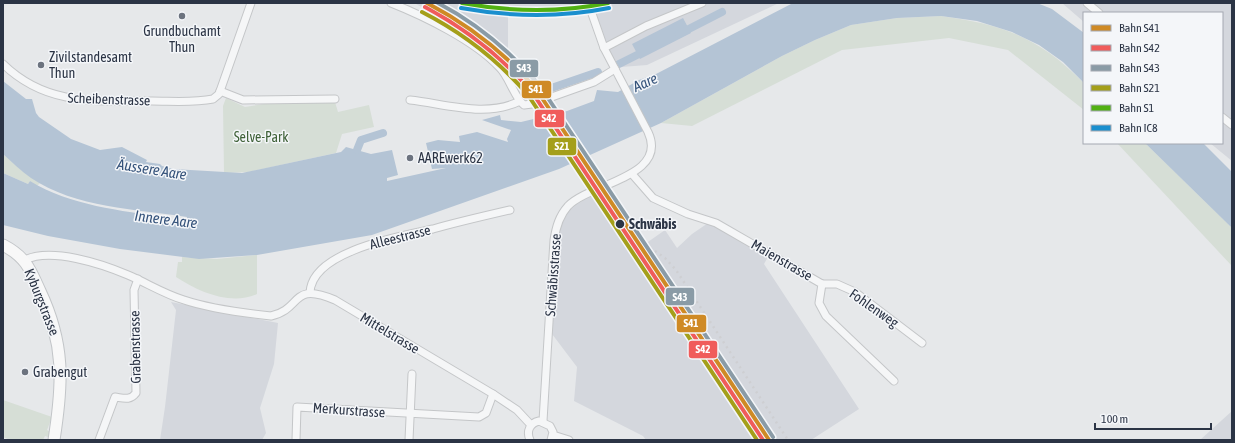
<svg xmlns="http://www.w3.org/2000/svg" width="1235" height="443" viewBox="0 0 1235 443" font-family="'Asap Condensed',sans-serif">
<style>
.built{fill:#d4d7dd}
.green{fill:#d6ded6}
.water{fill:#b4c4d5}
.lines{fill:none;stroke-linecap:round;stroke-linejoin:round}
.canal{stroke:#b4c4d5;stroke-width:8}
.street-tunnel{stroke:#c1c4c9;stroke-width:7;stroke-dasharray:7 3.5;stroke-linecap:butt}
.street-casing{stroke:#c4c6c8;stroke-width:9}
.primary-casing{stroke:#c2c5c8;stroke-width:13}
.street{stroke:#f5f6f7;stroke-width:7}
.primary{stroke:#f8f8f8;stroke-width:11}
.rail{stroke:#cecfd2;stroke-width:2.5;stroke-dasharray:2 4;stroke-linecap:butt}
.rail-1-casing{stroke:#f4f6f9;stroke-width:7}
.rail-2-casing{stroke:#f4f6f9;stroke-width:7}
.rail-3-casing{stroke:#f4f6f9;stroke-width:7}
.rail-4-casing{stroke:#f4f6f9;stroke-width:7}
.rail-5-casing{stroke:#f4f6f9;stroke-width:7}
.rail-6-casing{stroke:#f4f6f9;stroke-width:7}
.rail-1{stroke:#cf8a25;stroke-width:4}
.rail-2{stroke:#f05c5b;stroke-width:4}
.rail-3{stroke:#8a9ba6;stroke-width:4}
.rail-4{stroke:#a49f1a;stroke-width:4}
.rail-5{stroke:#51b012;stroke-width:4}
.rail-6{stroke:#1a8fce;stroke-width:4}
.poi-dot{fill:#6c737f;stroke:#f4f6f9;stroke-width:1.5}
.stop-dot{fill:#2b3445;stroke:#f4f6f9;stroke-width:1.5}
.labels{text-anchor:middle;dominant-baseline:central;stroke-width:3;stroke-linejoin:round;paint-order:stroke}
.poi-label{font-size:14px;fill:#2b3445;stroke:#f4f6f9;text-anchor:start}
.street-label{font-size:14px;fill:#2b3445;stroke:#f4f6f9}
.park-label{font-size:14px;fill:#3f6138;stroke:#f4f6f9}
.stop-label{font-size:14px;font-weight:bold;fill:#2b3445;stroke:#f4f6f9;text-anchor:start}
.water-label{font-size:15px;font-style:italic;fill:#34527a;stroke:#f4f6f9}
.line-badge{stroke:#f4f6f9;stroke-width:1.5}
.badge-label{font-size:11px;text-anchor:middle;font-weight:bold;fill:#fff}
</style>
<rect width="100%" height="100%" fill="#e6e8ea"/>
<g class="built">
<polygon points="414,3 779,3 647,65 621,67 611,63 591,11 551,15 508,15 508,57 540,89 530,93 506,65 481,44 452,23"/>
<polygon points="1062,3 1232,3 1232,161 1210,143 1222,143 1222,13 1084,13 1084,22"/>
<polygon points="590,160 604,179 608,188 645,244 665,230 677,248 692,234 711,221 770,253 764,264 859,409 811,440 646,440 643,436 574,401 577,367 549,330 554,240 569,205 599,193 578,164"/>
<polygon points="171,302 278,323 274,364 260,408 266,433 262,440 160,440 165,407 176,310"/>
<polygon points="1232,411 1232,440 1200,440"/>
</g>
<g class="green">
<path d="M941,16C1005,25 1038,37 1084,83V110L1008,50L949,38L842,50L692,126L661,123L782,56L815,40L851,25L897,18Z"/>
<polygon points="226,98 245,107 276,102 335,102 338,112 369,105 374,127 342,134 336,153 248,172 224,173 223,106"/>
<polygon points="1117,143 1145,143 1232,228 1232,266"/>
<polygon points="3,154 21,170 40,183 37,186 30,181 28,184 3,173"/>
<path d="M257,255V294C231,306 199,292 176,277L178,262H182V257L217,259Z"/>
<polygon points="3,400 52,417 47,430 50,432 48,437 45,436 43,440 10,440 3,437"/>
</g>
<g class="water">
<path d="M793,3H1037L1052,9L1084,33V83L1063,62L1039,45L1012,32L977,21L941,16L897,18L851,25L815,40L782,56L661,123L559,169L372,235L257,255L199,259L120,249L48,236L3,225V173L28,184L30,181C71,206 120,210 167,218V223L186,224L187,217C136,209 76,208 31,178C21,171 12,162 3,154V81L26,99H32L36,113L39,117L71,139L100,150L122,147L147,160L146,162L160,164L162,166L173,169L242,173L341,152L346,147L371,154L392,150L398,175L387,178V181L446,168L432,169L426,143L438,140L460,142L459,136L477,132L508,142L507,139L511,130L482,120L500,115L501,120L521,122L567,111L594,101L597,90L618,92L639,80L656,74Z"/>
<polygon points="683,18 691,33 640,59 632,44"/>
<polygon points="1145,143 1203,143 1232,172 1232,228"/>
</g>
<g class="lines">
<g class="canal">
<polyline points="679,34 722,12"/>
<polyline points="619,64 647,50"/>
<polyline points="531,95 598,72"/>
<polyline points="357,150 361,140 383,133"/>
</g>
<polyline class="street-tunnel" points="590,3 591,11"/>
<defs>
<g id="street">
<path d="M391,3C424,16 475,41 499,67C509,76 515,99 524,105L532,104L594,82L615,69"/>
<polyline points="1087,3 1099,13"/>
<polyline points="604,48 646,26 702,3"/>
<path d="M3,64C46,106 96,101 152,101C172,101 193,103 213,99L219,94L251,3"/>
<polyline points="220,91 243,100 335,99"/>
<path d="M410,100C446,104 486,118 520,101"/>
<polyline points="1222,117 1232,125"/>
<polyline points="632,174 653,198 688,214 716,223 822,284 819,303 826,316 894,381"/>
<path d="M25,260C51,247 102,264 128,275C147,283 164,294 184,300C211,309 243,313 271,316C303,309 290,281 335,300L493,394L517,410L531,425"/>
<polyline points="822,284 837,284 855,292 922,343"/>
<path d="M310,293C311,251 401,236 433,229C458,222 484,216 510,210"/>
<path d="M543,421L554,240C556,227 559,216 568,206C590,183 669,177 648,132L604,48L591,11"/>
<polyline points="553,435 569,440"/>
<path d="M99,440L115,397C123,398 130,401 136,393L134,290L138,279"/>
<polyline points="296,440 297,407 479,417 486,413 493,394"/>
<polyline points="409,440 412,374"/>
<path d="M530,440C526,431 530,423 539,421L550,426L553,432L551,440"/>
</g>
<path id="primary" d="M3,245C26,257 30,269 40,291C65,344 63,383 54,440"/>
</defs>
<use href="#street" class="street-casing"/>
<use href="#primary" class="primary-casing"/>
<use href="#street" class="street"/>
<use href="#primary" class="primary"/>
<g class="rail">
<polyline points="436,3 460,18 480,35"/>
<polyline points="655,251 665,258 676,270 788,440"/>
</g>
<defs>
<path id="rail-1" d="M427,3C469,25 505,53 536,89L769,440"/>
<path id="rail-2" d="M425,7C466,29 501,56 532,92L763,440"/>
<path id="rail-3" d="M438,3C478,24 511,52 540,86L773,437"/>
<path id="rail-4" d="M422,12C463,33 498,60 528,95L757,440"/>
<path id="rail-5" d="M462,3C511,12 559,13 608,3"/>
<path id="rail-6" d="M461,8C511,17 559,18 609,8"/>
</defs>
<use href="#rail-1" class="rail-1-casing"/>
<use href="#rail-2" class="rail-2-casing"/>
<use href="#rail-3" class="rail-3-casing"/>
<use href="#rail-4" class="rail-4-casing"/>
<use href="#rail-5" class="rail-5-casing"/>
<use href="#rail-6" class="rail-6-casing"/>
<use href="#rail-1" class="rail-1"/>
<use href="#rail-2" class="rail-2"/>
<use href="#rail-3" class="rail-3"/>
<use href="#rail-4" class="rail-4"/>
<use href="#rail-5" class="rail-5"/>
<use href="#rail-6" class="rail-6"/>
</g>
<g class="poi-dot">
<circle cx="182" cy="16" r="4"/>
<circle cx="41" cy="65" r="4"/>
<circle cx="410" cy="158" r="4"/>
<circle cx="25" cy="372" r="4"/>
</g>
<circle class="stop-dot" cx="620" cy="224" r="5"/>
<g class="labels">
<g class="poi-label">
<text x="182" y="31" text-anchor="middle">Grundbuchamt<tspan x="182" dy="16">Thun</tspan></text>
<text x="49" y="57">Zivilstandesamt<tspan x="49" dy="16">Thun</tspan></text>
<text x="418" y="158">AAREwerk62</text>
<text x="33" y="372">Grabengut</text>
</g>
<g class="street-label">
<text transform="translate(109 99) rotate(2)">Scheibenstrasse</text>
<text transform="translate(400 237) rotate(-14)">Alleestrasse</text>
<text transform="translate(782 260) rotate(30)">Maienstrasse</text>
<text transform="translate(553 275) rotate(-86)">Schwäbisstrasse</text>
<text transform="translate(42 302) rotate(68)">Kyburgstrasse</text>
<text transform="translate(874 308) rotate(35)">Fohlenweg</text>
<text transform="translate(390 333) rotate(31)">Mittelstrasse</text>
<text transform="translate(135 347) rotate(-91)">Grabenstrasse</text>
<text transform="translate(349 410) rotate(4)">Merkurstrasse</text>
</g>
<g class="park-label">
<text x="261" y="137">Selve-Park</text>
</g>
<g class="stop-label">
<text x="629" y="224">Schwäbis</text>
</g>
<g class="water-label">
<text transform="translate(645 82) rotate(-24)">Aare</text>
<text transform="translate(152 169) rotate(9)">Äussere Aare</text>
<text transform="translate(166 219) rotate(7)">Innere Aare</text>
</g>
</g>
<g class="line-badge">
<rect x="509" y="59" width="30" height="19" rx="4" fill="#8a9ba6"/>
<rect x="521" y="80" width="31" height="19" rx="4" fill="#cf8a25"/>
<rect x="534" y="109" width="31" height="19" rx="4" fill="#f05c5b"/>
<rect x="547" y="137" width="30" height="19" rx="4" fill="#a49f1a"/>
<rect x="665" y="287" width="30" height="19" rx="4" fill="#8a9ba6"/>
<rect x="676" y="314" width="31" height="19" rx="4" fill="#cf8a25"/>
<rect x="688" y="340" width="30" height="19" rx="4" fill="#f05c5b"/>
</g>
<g class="badge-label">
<text x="524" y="72">S43</text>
<text x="536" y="93">S41</text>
<text x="549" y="122">S42</text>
<text x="562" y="150">S21</text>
<text x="680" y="301">S43</text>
<text x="691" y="327">S41</text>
<text x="703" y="353">S42</text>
</g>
<rect width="1235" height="443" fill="none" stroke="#2b3445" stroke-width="8"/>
<rect x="1083" y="12" width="140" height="132" fill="#f4f6f9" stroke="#a4a8b1"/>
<rect x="1091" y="25" width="20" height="6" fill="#cf8a25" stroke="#a4a8b1"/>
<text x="1119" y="32" font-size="12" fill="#2b3445">Bahn S41</text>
<rect x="1091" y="45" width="20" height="6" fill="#f05c5b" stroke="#a4a8b1"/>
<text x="1119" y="52" font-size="12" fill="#2b3445">Bahn S42</text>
<rect x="1091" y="65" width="20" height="6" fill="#8a9ba6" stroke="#a4a8b1"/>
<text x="1119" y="72" font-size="12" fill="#2b3445">Bahn S43</text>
<rect x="1091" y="85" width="20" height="6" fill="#a49f1a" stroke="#a4a8b1"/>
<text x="1119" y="92" font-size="12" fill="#2b3445">Bahn S21</text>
<rect x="1091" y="105" width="20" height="6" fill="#51b012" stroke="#a4a8b1"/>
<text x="1119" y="112" font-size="12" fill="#2b3445">Bahn S1</text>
<rect x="1091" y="125" width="20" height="6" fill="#1a8fce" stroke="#a4a8b1"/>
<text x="1119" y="132" font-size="12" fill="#2b3445">Bahn IC8</text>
<path d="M1095 423v6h116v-6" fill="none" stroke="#2b3445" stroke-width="2"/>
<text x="1101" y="423" font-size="12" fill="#2b3445" stroke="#f4f6f9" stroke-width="3" paint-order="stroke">100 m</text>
</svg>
